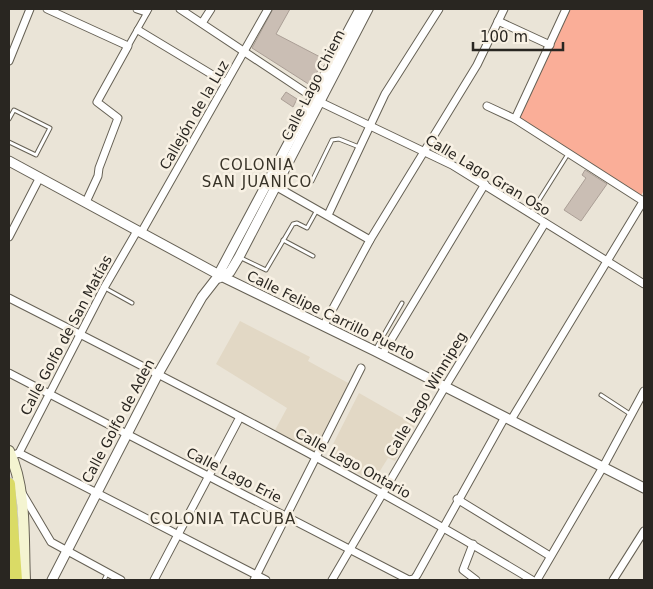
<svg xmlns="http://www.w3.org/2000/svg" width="653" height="589" viewBox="0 0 653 589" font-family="'DejaVu Sans',sans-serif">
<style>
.built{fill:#e2d8c5}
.green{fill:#faae98}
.building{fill:#cabeb4;stroke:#ab9f96}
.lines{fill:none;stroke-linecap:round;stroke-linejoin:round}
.service-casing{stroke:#666155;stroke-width:5}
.pedestrian-casing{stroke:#666155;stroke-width:7}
.minor-casing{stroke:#666155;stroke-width:9}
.tertiary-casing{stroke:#666155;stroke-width:11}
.secondary-casing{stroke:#666155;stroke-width:12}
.motorway-casing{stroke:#c7c7c5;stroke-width:14}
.service{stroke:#fff;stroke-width:3}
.pedestrian{stroke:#fff;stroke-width:5}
.minor{stroke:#fff;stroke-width:7}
.tertiary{stroke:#fff;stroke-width:9}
.secondary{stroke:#f4f4d1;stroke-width:10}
.motorway{stroke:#dadb66;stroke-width:12}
.labels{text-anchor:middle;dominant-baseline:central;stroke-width:5;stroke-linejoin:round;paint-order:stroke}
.street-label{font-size:14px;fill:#292621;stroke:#f8f1e4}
.neighbourhood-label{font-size:15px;letter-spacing:1px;fill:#383328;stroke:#f8f1e4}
</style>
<rect width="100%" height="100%" fill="#eae4d7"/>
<g class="built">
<polygon points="240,321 310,357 308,361 350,384 315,454 274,432 287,408 216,364"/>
<polygon points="359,393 415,425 395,461 388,458 373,482 327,456"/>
</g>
<polygon class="green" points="568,9 644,9 644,190 640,198 517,119"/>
<g class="building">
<polygon points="273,9 290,9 276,34 324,59 310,85 252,48"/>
<polygon points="286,92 297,99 293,107 281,99"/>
<polygon points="585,170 607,184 581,221 564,210 586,178 582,175"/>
</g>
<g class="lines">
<defs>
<g id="service">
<polyline points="9,119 14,110 50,128 36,155 9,142"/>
<polyline points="312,181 332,140 339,139 359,147"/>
<polyline points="531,213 568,154"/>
<polyline points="283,240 313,256"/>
<polyline points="239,257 266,270 293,224 297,223 307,228 317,210"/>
<polyline points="105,288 132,303"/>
<polyline points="375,350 402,303"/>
<polyline points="601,395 630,414"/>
<polyline points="104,580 107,574"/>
</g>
<polyline id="pedestrian" points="128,46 149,9"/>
<g id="minor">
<polyline points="47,9 128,46 97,102 118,118 99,168 98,176 86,202"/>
<polyline points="137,9 146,12"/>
<polyline points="180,9 320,102 452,165 644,284"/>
<polyline points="498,21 550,45"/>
<polyline points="202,23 211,9"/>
<polyline points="138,30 226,83"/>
<polyline points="9,61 30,9"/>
<polyline points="487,106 515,119 643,201"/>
<polyline points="515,119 566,9"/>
<polyline points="277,187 370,240"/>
<polyline points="328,215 385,94 439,9"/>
<polyline points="141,233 268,9"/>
<polyline points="9,237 40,177"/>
<path d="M9,298C186,388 363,478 532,580"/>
<polyline points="324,325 370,240 477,65 504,9"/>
<polyline points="382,355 485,184"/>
<polyline points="9,373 409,580 414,579 417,575 505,417"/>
<polyline points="511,420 644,200"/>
<polyline points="19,453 104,288 137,231"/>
<polyline points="11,456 19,453 266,580"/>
<polyline points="22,493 51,542 121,580"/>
<polyline points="457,499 550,556"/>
<polyline points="473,544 463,570 476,580"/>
<polyline points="154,580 240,417"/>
<polyline points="254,580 361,368"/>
<polyline points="332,580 445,387 545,223"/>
<polyline points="537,580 603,467 644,391"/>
<polyline points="613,580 644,531"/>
</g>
<g id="tertiary">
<polyline points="9,161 223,277 375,351 644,488"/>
<polyline points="219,278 230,272 239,257 368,9"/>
<polyline points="52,580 158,374 202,297 216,279 360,9"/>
</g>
<path id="secondary" d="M9,451C27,489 23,539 25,580"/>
<polyline id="motorway" points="9,484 16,580"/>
</defs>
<use href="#service" class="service-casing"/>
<use href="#pedestrian" class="pedestrian-casing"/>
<use href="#minor" class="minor-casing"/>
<use href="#tertiary" class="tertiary-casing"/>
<use href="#secondary" class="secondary-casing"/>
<use href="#motorway" class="motorway-casing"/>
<use href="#service" class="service"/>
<use href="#pedestrian" class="pedestrian"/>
<use href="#minor" class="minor"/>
<use href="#tertiary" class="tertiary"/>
<use href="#secondary" class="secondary"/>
<use href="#motorway" class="motorway"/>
</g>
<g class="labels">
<g class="street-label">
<text transform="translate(313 85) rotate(-63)">Calle Lago Chiem</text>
<text transform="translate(194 115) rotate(-60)">Callejón de la Luz</text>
<text transform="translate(488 175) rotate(31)">Calle Lago Gran Oso</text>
<text transform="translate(331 315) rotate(26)">Calle Felipe Carrillo Puerto</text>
<text transform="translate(66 335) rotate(-62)">Calle Golfo de San Matías</text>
<text transform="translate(426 394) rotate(-59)">Calle Lago Winnipeg</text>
<text transform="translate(118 421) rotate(-62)">Calle Golfo de Aden</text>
<text transform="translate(353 463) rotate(29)">Calle Lago Ontario</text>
<text transform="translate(234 475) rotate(27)">Calle Lago Erie</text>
</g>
<g class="neighbourhood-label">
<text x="257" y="165">COLONIA<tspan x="257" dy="17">SAN JUANICO</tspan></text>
<text x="223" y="519">COLONIA TACUBA</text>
</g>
</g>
<rect width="653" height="589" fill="none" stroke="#292621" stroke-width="20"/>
<path d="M473 42v8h90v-8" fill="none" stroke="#292621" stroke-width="2.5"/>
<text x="480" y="42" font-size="15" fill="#292621" stroke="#f8f1e4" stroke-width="4" paint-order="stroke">100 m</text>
</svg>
